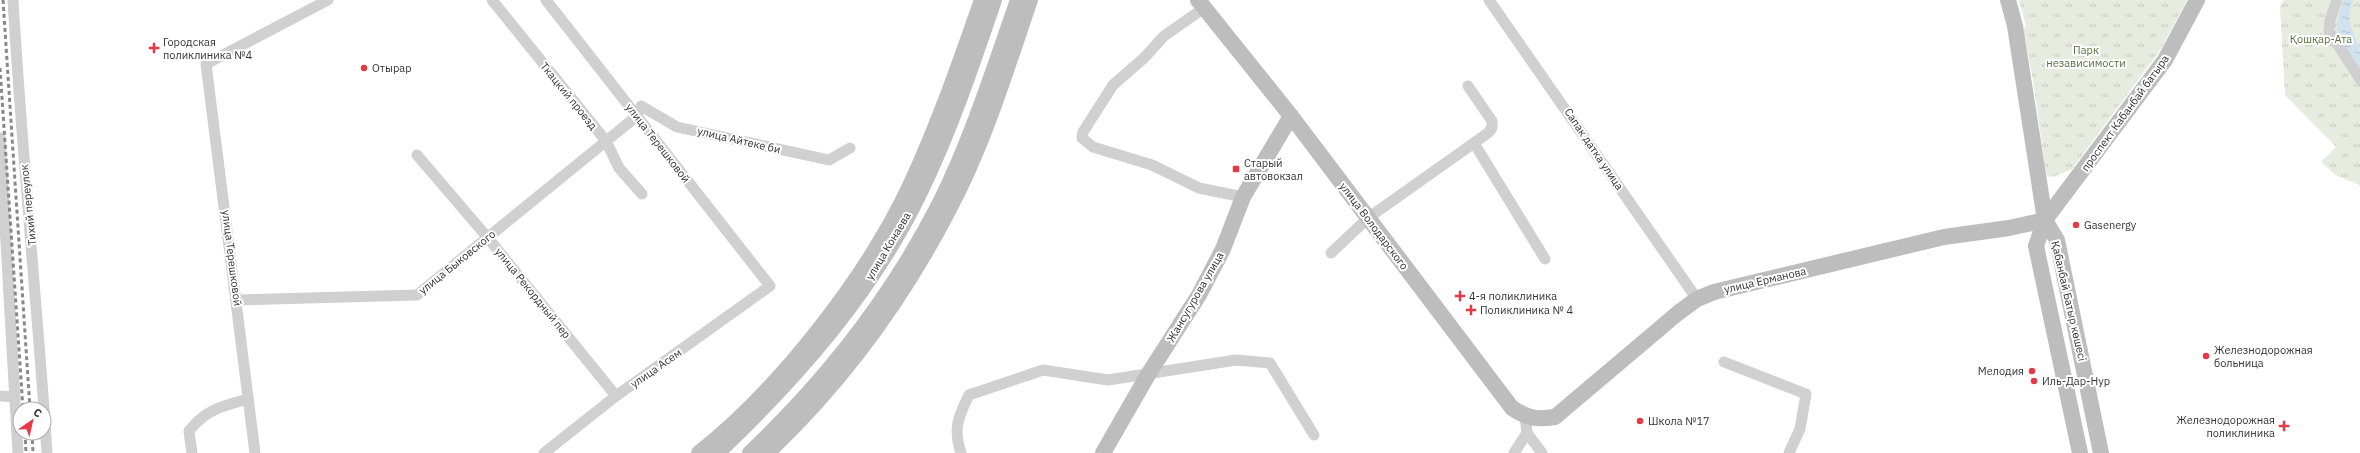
<svg xmlns="http://www.w3.org/2000/svg" width="2360" height="453" viewBox="0 0 2360 453" font-family="'IBM Plex Sans',sans-serif">
<style>
.park{fill:url(#park-tufts)}
.water{fill:url(#water-ripples)}
.lines{fill:none;stroke-linecap:round;stroke-linejoin:round}
.street{stroke:#d0d0d0;stroke-width:11}
.secondary{stroke:#bdbdbd;stroke-width:16}
.rail{stroke:#888;stroke-width:3;stroke-dasharray:4 3;stroke-linecap:butt}
.poi-dot{fill:#e63946;stroke:#fff;stroke-width:1.5}
.labels{text-anchor:middle;dominant-baseline:central;stroke-width:4;stroke-linejoin:round;paint-order:stroke}
.park-label{font-size:11px;fill:#56703f;stroke:#fff}
.poi-label{font-size:11px;fill:#333;stroke:#fff;text-anchor:start}
.street-label{font-size:11px;fill:#333;stroke:#fff}
</style>
<defs>
<pattern id="park-tufts" width="24" height="20" patternUnits="userSpaceOnUse"><rect width="24" height="20" fill="#e6ecdf"/><path d="M3 7l-1-3M5 7V3M7 7l1-3M15 17l-1-3M17 17v-4M19 17l1-3" fill="none" stroke="#c6cbc0"/></pattern>
<pattern id="water-ripples" width="26" height="14" patternUnits="userSpaceOnUse"><rect width="26" height="14" fill="#cfe2ee"/><path d="M2 4q2-2 4 0t4 0M15 11q2-2 4 0t4 0" fill="none" stroke="#b2c2cd"/></pattern>
</defs>
<rect width="100%" height="100%" fill="#fff"/>
<g class="park">
<polygon points="2019,0 2187,0 2161,49 2072,169 2053,177 2047,176 2045,166 2033,80 2023,28 2026,26"/>
<polygon points="2283,0 2360,0 2360,185 2337,176 2321,162 2336,147 2285,95 2280,7"/>
</g>
<path class="water" d="M2344,0H2353C2344,24 2354,30 2360,52C2360,57 2360,63 2360,68C2339,39 2329,36 2344,0Z"/>
<g class="lines">
<g class="street">
<path d="M13,0C21,137 34,273 44,409"/>
<polyline points="492,0 606,141 619,168 642,194"/>
<polyline points="1489,0 1697,299"/>
<polyline points="2337,0 2330,20 2329,31 2360,79"/>
<polyline points="1204,8 1164,36 1144,58 1113,85 1083,132 1082,138 1093,147 1152,165 1199,188 1243,197"/>
<polyline points="0,138 18,453"/>
<polyline points="1474,143 1545,259"/>
<polyline points="417,155 488,238 616,396"/>
<polyline points="1331,253 1368,218 1488,133 1492,128 1492,121 1468,86"/>
<polyline points="237,300 417,295 637,116 641,106 677,127 829,160 850,148"/>
<polyline points="1724,362 1806,394 1800,429 1789,453"/>
<polyline points="0,396 15,397"/>
<polyline points="44,409 47,453"/>
<polyline points="1525,416 1527,433 1542,453"/>
<path d="M192,453L189,431C206,409 223,406 248,399"/>
<polyline points="255,453 206,64 328,0"/>
<polyline points="544,453 616,396 770,286 546,0"/>
<path d="M961,453C953,429 958,417 969,395L1043,370L1108,380L1236,360L1270,363L1314,435"/>
<polyline points="1514,453 1527,433"/>
</g>
<g class="secondary">
<path d="M1198,0L1291,116L1512,408C1527,418 1537,420 1555,417L1678,313L1697,299L1714,292L1944,237L2009,228L2045,220"/>
<polyline points="2008,0 2015,26 2045,220 2057,240 2101,453"/>
<path d="M699,453C779,390 867,278 910,186C938,126 960,63 982,0"/>
<path d="M717,453C797,377 872,292 920,192C950,130 972,65 994,0"/>
<path d="M750,453C826,381 892,297 940,203C972,138 994,69 1018,0"/>
<path d="M767,453C841,383 902,300 949,209C984,143 1006,70 1030,0"/>
<polyline points="1103,453 1149,373 1199,295 1223,249 1243,197 1291,116"/>
<polyline points="2080,453 2036,246 2045,220 2165,60 2197,0"/>
</g>
<g class="rail">
<polyline points="3,0 30,409"/>
<polyline points="0,68 23,409"/>
<polyline points="25,433 26,453"/>
<polyline points="32,433 33,453"/>
</g>
</g>
<g class="poi-dot">
<path d="M152 42h4v4h4v4h-4v4h-4v-4h-4v-4h4z"/>
<circle cx="364" cy="68" r="4"/>
<rect x="1232" y="165" width="8" height="8" rx="2"/>
<circle cx="2076" cy="225" r="4"/>
<path d="M1458 290h4v4h4v4h-4v4h-4v-4h-4v-4h4z"/>
<path d="M1469 304h4v4h4v4h-4v4h-4v-4h-4v-4h4z"/>
<circle cx="2206" cy="356" r="4"/>
<circle cx="2032" cy="371" r="4"/>
<circle cx="2034" cy="381" r="4"/>
<circle cx="1640" cy="421" r="4"/>
<path d="M2282 420h4v4h4v4h-4v4h-4v-4h-4v-4h4z"/>
</g>
<g class="labels">
<g class="park-label">
<text x="2321" y="39">Қошқар-Ата</text>
<text x="2086" y="50">Парк<tspan x="2086" dy="13">независимости</tspan></text>
</g>
<g class="poi-label">
<text x="163" y="42">Городская<tspan x="163" dy="13">поликлиника №4</tspan></text>
<text x="372" y="68">Отырар</text>
<text x="1244" y="163">Старый<tspan x="1244" dy="13">автовокзал</tspan></text>
<text x="2084" y="225">Gasenergy</text>
<text x="1469" y="296">4-я поликлиника</text>
<text x="1480" y="310">Поликлиника № 4</text>
<text x="2214" y="350">Железнодорожная<tspan x="2214" dy="13">больница</tspan></text>
<text x="2024" y="371" text-anchor="end">Мелодия</text>
<text x="2042" y="381">Иль-Дар-Нур</text>
<text x="2275" y="420" text-anchor="end">Железнодорожная<tspan x="2275" dy="13">поликлиника</tspan></text>
<text x="1648" y="421">Школа №17</text>
</g>
<g class="street-label">
<text transform="translate(569 96) rotate(51)">Ткацкий проезд</text>
<text transform="translate(2125 113) rotate(-54)">проспект Кабанбай батыра</text>
<text transform="translate(739 140) rotate(13)">улица Айтеке би</text>
<text transform="translate(658 143) rotate(52)">улица Терешковой</text>
<text transform="translate(1594 149) rotate(56)">Сапак датка улица</text>
<text transform="translate(28 205) rotate(-96)">Тихий переулок</text>
<text transform="translate(1374 226) rotate(53)">улица Володарского</text>
<text transform="translate(888 246) rotate(-59)">улица Конаева</text>
<text transform="translate(232 258) rotate(83)">улица Терешковой</text>
<text transform="translate(457 262) rotate(-39)">улица Быковского</text>
<text transform="translate(1765 280) rotate(-13)">улица Ерманова</text>
<text transform="translate(533 293) rotate(51)">улица Рекордный пер</text>
<text transform="translate(1195 297) rotate(-60)">Жансугурова улица</text>
<text transform="translate(2069 301) rotate(77)">Қабанбай Батыр көшесі</text>
<text transform="translate(656 368) rotate(-35)">улица Асем</text>
</g>
</g>
<g transform="translate(32 421) rotate(34)"><circle r="19" fill="#ffffff" stroke="#adadad"/>
<path d="M0-3L7 15L0 10L-7 15Z" fill="#e63946"/>
<text y="-6" font-size="11" font-weight="bold" text-anchor="middle" fill="#333333">С</text>
</g>
</svg>
